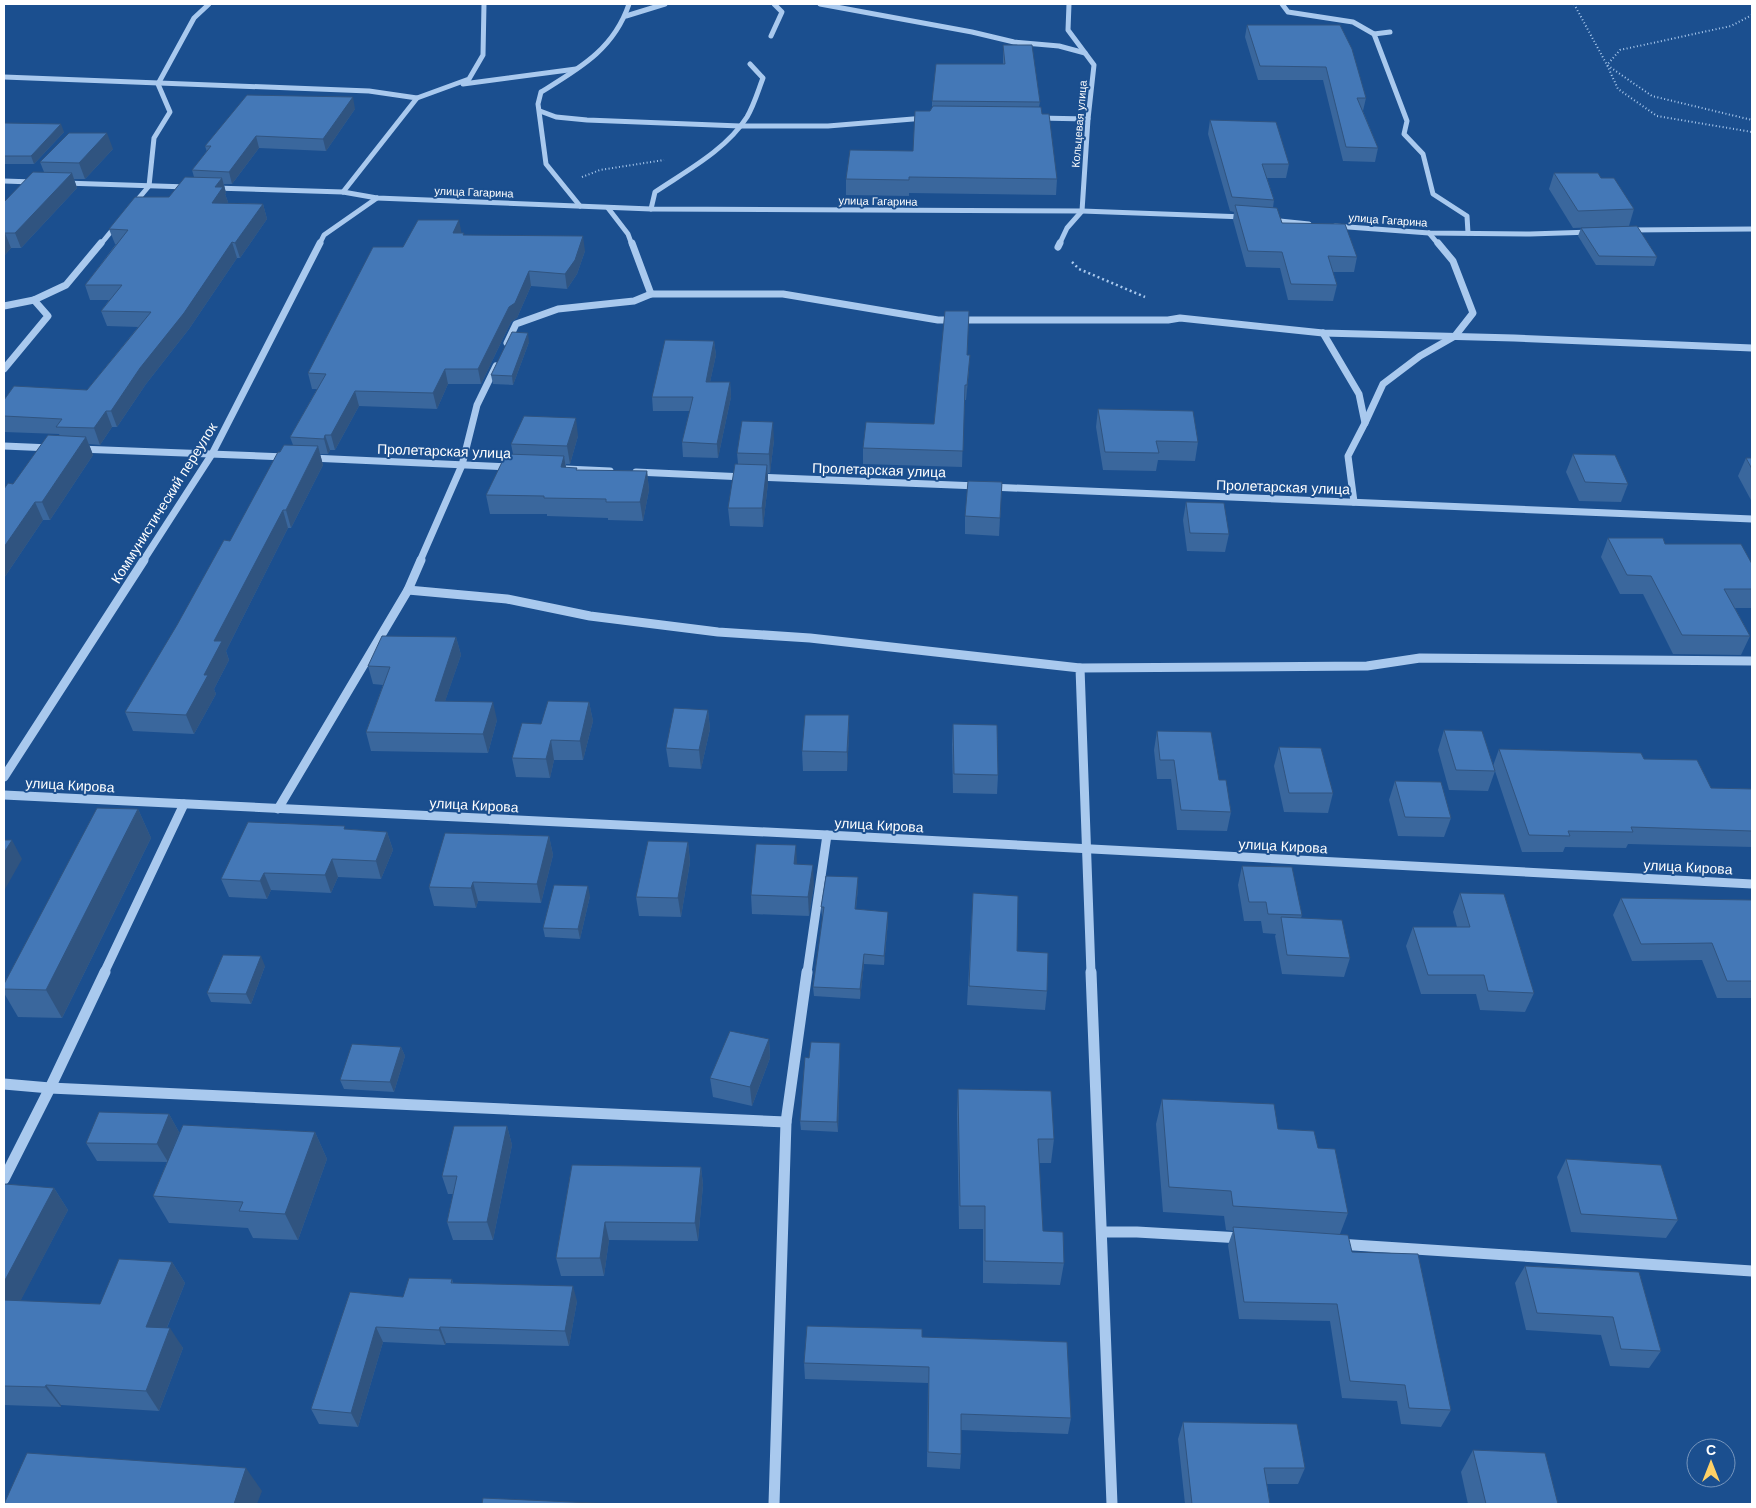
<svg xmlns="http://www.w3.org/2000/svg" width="1756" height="1508" viewBox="0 0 1756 1508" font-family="Helvetica,sans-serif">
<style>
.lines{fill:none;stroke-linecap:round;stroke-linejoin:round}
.path-far1{stroke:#a9c9ee;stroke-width:2;stroke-dasharray:1 2.5;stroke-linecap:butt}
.path{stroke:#a9c9ee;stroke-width:2.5;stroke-dasharray:2 3;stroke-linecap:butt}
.minor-far3{stroke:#a9c9ee;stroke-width:5}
.minor-far2{stroke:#a9c9ee;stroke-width:7}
.minor-far1{stroke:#a9c9ee;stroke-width:9}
.minor{stroke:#a9c9ee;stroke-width:11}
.wall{fill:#3a679d}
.shaded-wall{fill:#305480}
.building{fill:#4478b7;stroke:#305480}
.labels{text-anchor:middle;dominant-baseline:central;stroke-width:4;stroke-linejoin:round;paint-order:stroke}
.far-street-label{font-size:11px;fill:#fff;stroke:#1b4f8f}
.street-label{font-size:14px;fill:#fff;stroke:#1b4f8f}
</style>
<rect width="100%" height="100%" fill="#1b4f8f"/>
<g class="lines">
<g class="path-far1">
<polyline points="1574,4 1607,65 1652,96 1752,120"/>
<polyline points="1752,15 1731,26 1620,50 1607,65 1618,89 1657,116 1752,132"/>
<polyline points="582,177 600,170 664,160"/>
</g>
<polyline class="path" points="1072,262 1079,269 1145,297"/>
<g class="minor-far3">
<polyline points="820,4 972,32 1014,42 1059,46 1085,53"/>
<polyline points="1282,4 1288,12 1353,22 1374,34"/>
<polyline points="626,16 665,4"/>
<polyline points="1390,32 1374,34 1407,121 1404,134 1423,154 1433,194 1467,216 1468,233"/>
<polyline points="771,36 782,12 774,4"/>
<polyline points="4,77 369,91 417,98 343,192"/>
<polyline points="463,84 576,69"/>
<polyline points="417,98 469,79 483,55 484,4"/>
<polyline points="540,111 556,117 587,120 740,126 828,126 925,118"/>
<polyline points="1038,118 1088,119"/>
<polyline points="4,181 33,182"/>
<polyline points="64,183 188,187"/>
<polyline points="214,188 343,192 377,198 651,209 1082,211 1245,217"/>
<polyline points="133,205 149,186 154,138 170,112 158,84 194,18 209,4"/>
<path d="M580,206L546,164L538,104L541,92C580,68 614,49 629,4"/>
<polyline points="608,208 628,234 632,245"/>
<path d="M651,209L655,192C686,171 726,150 747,117C754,105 758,91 763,78L750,64"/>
<polyline points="1270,220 1309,224"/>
<polyline points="1335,226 1429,233 1530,234 1592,232"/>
<polyline points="1630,230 1752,229"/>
<polyline points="1429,233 1439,245"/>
<polyline points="100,245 118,223"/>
<polyline points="319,245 324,235 377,198"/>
<polyline points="1059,245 1067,228 1082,211 1088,119 1094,65 1068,30 1069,4"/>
</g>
<g class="minor-far2">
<polyline points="632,243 651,294"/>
<polyline points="1058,247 1060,243"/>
<polyline points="4,306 34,300 66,285 101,243"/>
<polyline points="1323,333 1359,394 1365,423 1348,456 1354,502"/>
<polyline points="507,343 516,324 558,309 634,301 651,294 783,294 938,320 1168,320 1180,318 1323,333 1514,338 1752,348"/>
<polyline points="4,369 48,316 34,300"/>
<polyline points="1365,423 1383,384 1420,356 1455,336 1473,313 1453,261 1438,243"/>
<polyline points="4,446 51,448"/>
<polyline points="79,449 286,457"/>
<polyline points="311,458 511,467"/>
<polyline points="566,469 610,471"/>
<polyline points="636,472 745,477"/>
<polyline points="758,477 978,486"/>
<polyline points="991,487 1752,519"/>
<polyline points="143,561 212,454 320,243"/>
<polyline points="420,561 462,465 477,405 496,366"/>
</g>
<g class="minor-far1">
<polyline points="408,590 507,599 590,616 718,632 810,638 1080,668 1091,973"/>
<polyline points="1080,668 1367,666 1420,658 1752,661"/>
<polyline points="4,777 144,560"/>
<polyline points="4,795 827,835 1752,884"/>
<polyline points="278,809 408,590 421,560"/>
<polyline points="104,973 184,804"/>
<polyline points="807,973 827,835"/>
</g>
<g class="minor">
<polyline points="1091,972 1112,1504"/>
<polyline points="4,1084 50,1088 786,1122"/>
<polyline points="4,1179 50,1088 105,972"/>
<polyline points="1102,1232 1137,1232 1241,1238"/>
<polyline points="1338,1244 1752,1271"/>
<polyline points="774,1504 786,1122 807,972"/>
</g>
</g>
<g class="wall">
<polygon points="1247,25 1340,25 1366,98 1363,111 1378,148 1375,162 1343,161 1323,80 1258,80 1245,37"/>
<polygon points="1003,45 1040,102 1039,107 1042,114 1057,179 1056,195 909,193 909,196 846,195 846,179 913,151 932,108 932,101 1003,64"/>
<polygon points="355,109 326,151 259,148 232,184 224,184 226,193 225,194 228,202 227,203 263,204 267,219 240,258 237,258 189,329 146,384 117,427 112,427 100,445 89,444 93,455 50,520 43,520 4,578 4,489 13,484 60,436 59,434 4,432 4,400 87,390 138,327 107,326 101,311 109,300 90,300 85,285 116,244 115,244 109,229 169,197 194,177 192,170 207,152 205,146"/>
<polygon points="1210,120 1289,164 1286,178 1267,178 1274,200 1273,208 1282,223 1357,257 1354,272 1332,272 1337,285 1333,301 1288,300 1280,268 1246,267 1233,220 1234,212 1230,211 1208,134"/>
<polygon points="4,123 64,132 34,164 4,164"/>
<polygon points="113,149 85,179 74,179 77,188 21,248 11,248 4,256 4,202 44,172 40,162"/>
<polygon points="1554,173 1601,178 1634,209 1629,226 1573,228 1549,189"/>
<polygon points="1581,228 1657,257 1654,266 1596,265 1578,236"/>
<polygon points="461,233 464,233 464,235 585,251 577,274 567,289 531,286 517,318 511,322 481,384 448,384 437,409 359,406 335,450 330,450 328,454 320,454 323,465 291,528 288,528 226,651 229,660 214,689 216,694 194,734 133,731 125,712 230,541 280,452 293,445 290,437 317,389 312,389 308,373 403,247"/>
<polygon points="714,341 716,355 710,382 730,382 731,397 718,458 683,457 682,442 690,411 653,411 652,397"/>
<polygon points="529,342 513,385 493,384 491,375"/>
<polygon points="967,355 969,370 966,400 964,400 962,467 863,464 863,448 934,424"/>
<polygon points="1098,409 1198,442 1195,461 1158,460 1156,471 1103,470 1096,427"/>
<polygon points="578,436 570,464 566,464 566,468 577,470 647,471 649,490 643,521 608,520 608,518 547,516 547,514 490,514 486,495 513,454 511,444"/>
<polygon points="774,440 770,473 768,473 768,483 763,527 730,526 728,508 738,464 737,453"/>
<polygon points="1573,454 1628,484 1621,502 1579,501 1566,472"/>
<polygon points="1746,458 1752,458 1752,502 1738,476"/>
<polygon points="1002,482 999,536 965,534 965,516"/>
<polygon points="1186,502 1229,534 1225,552 1187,551 1183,520"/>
<polygon points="1608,538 1665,544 1752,564 1752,608 1735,608 1750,636 1741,655 1673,654 1643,594 1620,594 1601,557"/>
<polygon points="456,637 461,655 445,701 497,720 488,753 371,751 366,732 383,685 373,684 368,666"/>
<polygon points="589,702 593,721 583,760 554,760 550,778 516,777 512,758 541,724"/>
<polygon points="708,710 710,729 701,769 669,767 666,748"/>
<polygon points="849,715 849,735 847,771 803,771 802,751"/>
<polygon points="953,724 998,775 997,794 953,793 952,744"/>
<polygon points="1444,730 1493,766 1499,749 1644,759 1711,788 1752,789 1752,847 1628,844 1626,848 1565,847 1563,852 1522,852 1495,771 1488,791 1449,790 1438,750"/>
<polygon points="1157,731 1219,780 1231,812 1227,831 1177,830 1171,779 1157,779 1154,750"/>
<polygon points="1279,747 1333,793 1328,813 1284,812 1274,766"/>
<polygon points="1395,781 1451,818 1444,837 1398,836 1389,800"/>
<polygon points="138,809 151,838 62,1018 18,1017 4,993 4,984"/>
<polygon points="346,829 387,832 393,850 381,879 338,877 331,893 271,890 267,899 229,897 221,879"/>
<polygon points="549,836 553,855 541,903 478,901 476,908 434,906 429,887"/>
<polygon points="688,842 690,862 681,917 639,916 636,897"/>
<polygon points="796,865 814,885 809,916 752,914 751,895"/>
<polygon points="1242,866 1302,915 1301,918 1350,958 1344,977 1282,974 1275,936 1276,934 1263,933 1261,921 1244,921 1238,885"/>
<polygon points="858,887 856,909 888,921 884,965 864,964 860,999 814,996 813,987 823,916 822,916 821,907"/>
<polygon points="973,893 1047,991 1045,1010 967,1005"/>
<polygon points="1460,893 1534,993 1525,1012 1480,1010 1476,994 1421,994 1406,946 1413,927 1457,927 1453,912"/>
<polygon points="590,896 580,939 545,937 543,928"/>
<polygon points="1621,898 1752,900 1752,998 1717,998 1702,960 1632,961 1613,915"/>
<polygon points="265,966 251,1004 211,1002 207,993"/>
<polygon points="769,1039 770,1058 752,1106 713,1097 710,1078"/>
<polygon points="401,1047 405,1056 394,1092 344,1089 340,1080"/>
<polygon points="840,1053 838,1132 801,1130 800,1121 809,1058"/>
<polygon points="958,1089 1054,1139 1051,1163 1039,1163 1043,1231 1064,1263 1060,1285 983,1283 983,1229 959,1229 957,1113"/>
<polygon points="1162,1099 1278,1129 1318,1148 1348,1213 1340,1234 1352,1252 1451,1410 1441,1427 1401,1424 1397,1401 1342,1398 1330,1321 1239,1319 1228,1245 1233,1231 1226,1230 1224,1216 1163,1212 1156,1124"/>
<polygon points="169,1114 179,1132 170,1157 315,1132 327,1159 298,1240 253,1238 248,1228 169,1223 153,1196 167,1162 97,1161 86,1143"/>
<polygon points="507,1126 512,1145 493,1240 453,1240 447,1222 453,1194 448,1194 442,1176"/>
<polygon points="1566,1159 1678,1220 1666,1238 1571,1232 1557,1177"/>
<polygon points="572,1165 701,1167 703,1185 698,1241 609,1240 604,1276 561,1276 556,1258"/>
<polygon points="4,1187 54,1188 68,1210 20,1301 100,1304 172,1262 185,1283 167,1328 183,1348 159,1411 61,1405 61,1407 4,1405"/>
<polygon points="1525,1266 1639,1272 1661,1351 1649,1368 1610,1366 1601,1335 1526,1330 1515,1283"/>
<polygon points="452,1279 453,1283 577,1301 569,1346 446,1343 445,1345 383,1342 358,1427 319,1424 311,1409 350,1292 403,1297"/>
<polygon points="922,1337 1071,1418 1068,1434 961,1430 961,1454 960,1469 927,1467 928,1383 805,1379 804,1363"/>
<polygon points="1183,1422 1305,1468 1298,1484 1267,1484 1270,1504 1185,1504 1178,1439"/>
<polygon points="1473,1450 1558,1504 1468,1504 1461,1472"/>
</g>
<g class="shaded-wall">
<polygon points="353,97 355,109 326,151 323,139"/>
<polygon points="61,124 64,132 34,164 31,156"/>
<polygon points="107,133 113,149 85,179 79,163"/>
<polygon points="256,136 259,148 232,184 229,172"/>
<polygon points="72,173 77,188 21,248 15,233"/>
<polygon points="222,178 226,193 225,194 228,202 216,218 212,203 215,187"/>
<polygon points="263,204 267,219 240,258 235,243"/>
<polygon points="459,220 462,235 453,233"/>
<polygon points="5,233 11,248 4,256 4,234"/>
<polygon points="583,236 585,251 577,274 567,289 565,274"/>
<polygon points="232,242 237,258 189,329 146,384 117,427 111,411 140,368"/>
<polygon points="529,271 531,286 517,318 511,322 481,384 478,369 509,307"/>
<polygon points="528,333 529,342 513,385 512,376"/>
<polygon points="714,341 716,355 707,396 706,382"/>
<polygon points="970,355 969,370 966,400 967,385"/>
<polygon points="445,369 448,384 437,409 433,393"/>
<polygon points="730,382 731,397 718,458 717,444"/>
<polygon points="355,391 359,406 335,450 331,435"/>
<polygon points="106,411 112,427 100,445 94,428"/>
<polygon points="576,418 578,436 570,464 567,446"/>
<polygon points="773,422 774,440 770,473 769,454"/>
<polygon points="325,435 330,450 328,454 324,439"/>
<polygon points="86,437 93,455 50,520 42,502"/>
<polygon points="318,446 323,465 291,528 286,510"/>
<polygon points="564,456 567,475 561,467"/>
<polygon points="767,465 768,483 763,527 762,508"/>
<polygon points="647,471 649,490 643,521 640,502"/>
<polygon points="35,502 43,520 4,578 4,547"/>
<polygon points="283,510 288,528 226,651 229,660 214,689 216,694 194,734 186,715 204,675 214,641"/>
<polygon points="456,637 461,655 439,719 435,701"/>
<polygon points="493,702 497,720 488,753 483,734"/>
<polygon points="589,702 593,721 583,760 580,741"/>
<polygon points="708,710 710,729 701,769 699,750"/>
<polygon points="849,715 849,735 847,771 847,752"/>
<polygon points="551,740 554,760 550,778 546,759"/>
<polygon points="138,809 151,838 62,1018 46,990"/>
<polygon points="387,832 393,850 381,879 376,861"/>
<polygon points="549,836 553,855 541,903 537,884"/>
<polygon points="12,840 22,859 4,891 4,853"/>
<polygon points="688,842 690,862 681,917 678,898"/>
<polygon points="796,845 797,864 795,884 794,864"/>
<polygon points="332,859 338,877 331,893 325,875"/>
<polygon points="813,865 814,885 809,916 808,897"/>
<polygon points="264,873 271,890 267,899 260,881"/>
<polygon points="858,877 858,887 855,919 855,909"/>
<polygon points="473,882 478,901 476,908 471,888"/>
<polygon points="588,886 590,896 580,939 578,929"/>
<polygon points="888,912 888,921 884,965 884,956"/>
<polygon points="864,954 864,964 860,999 860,989"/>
<polygon points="261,956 265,966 251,1004 246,994"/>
<polygon points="769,1039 770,1058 752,1106 750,1087"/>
<polygon points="840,1043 840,1053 838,1132 837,1122"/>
<polygon points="401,1047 405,1056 394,1092 390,1082"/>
<polygon points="169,1114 179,1132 168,1162 157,1144"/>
<polygon points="507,1126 512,1145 493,1240 487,1222"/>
<polygon points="315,1132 327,1159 298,1240 285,1214"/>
<polygon points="701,1167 703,1185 698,1241 695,1223"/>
<polygon points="54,1188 68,1210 10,1321 4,1312 4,1282"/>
<polygon points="605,1222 609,1240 604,1276 600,1258"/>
<polygon points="172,1262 185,1283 159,1347 146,1327"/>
<polygon points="573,1286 577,1301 569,1346 565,1331"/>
<polygon points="376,1327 383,1342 358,1427 351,1413"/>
<polygon points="440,1327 446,1343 445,1345 439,1330"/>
<polygon points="170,1328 183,1348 159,1411 146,1391"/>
<polygon points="46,1385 61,1405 61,1407 45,1387"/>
<polygon points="246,1468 262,1491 257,1504 234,1504"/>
</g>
<g class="building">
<polygon points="1247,25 1340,25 1352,49 1366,98 1357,98 1378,148 1346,147 1326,67 1260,66"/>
<polygon points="1003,45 1032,45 1040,102 932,101 936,64 1005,64"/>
<polygon points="247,95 353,97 323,139 256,136 229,172 192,170 211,146 205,146"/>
<polygon points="933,106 1041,107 1042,114 1049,114 1057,179 909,177 909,180 846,179 850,150 913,151 915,111 930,111"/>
<polygon points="1210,120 1276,122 1289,164 1262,164 1274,200 1232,197"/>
<polygon points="4,123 61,124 31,156 4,156"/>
<polygon points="69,133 107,133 79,163 40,162"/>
<polygon points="33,172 72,173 15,233 5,233 4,234 4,202"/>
<polygon points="1554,173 1598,173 1601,178 1614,178 1634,209 1578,211"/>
<polygon points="185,177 222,178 215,187 223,187 212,203 263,204 235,243 232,242 184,313 140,368 111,411 106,411 94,428 56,427 62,419 4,416 4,400 14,386 87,390 151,312 101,311 122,285 85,285 128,230 109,229 135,197 169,197"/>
<polygon points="1235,205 1277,208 1282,223 1345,224 1357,257 1328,256 1337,285 1291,284 1282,252 1248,251"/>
<polygon points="418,220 459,220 453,233 464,233 463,235 583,236 575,260 565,274 529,271 515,303 509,307 478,369 445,369 433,393 355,391 331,435 325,435 324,439 290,437 326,374 308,373 373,247 403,247"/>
<polygon points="1637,226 1657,257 1599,256 1581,228"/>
<polygon points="945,311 969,311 967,355 970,355 967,385 965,385 963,451 863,448 866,422 934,424"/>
<polygon points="512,332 528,333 512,376 491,375"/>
<polygon points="665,340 714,341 706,382 730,382 717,444 682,442 693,397 652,397"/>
<polygon points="1098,409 1193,411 1198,442 1156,441 1159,453 1105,452"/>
<polygon points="524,416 576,418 567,446 511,444"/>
<polygon points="742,421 773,422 769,454 737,453"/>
<polygon points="48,435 86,437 42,502 35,502 4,547 4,489 8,483 13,484"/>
<polygon points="284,445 318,446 286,510 283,510 214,641 222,641 204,675 208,675 186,715 125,712 177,625 224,540 230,541 278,452 280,452"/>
<polygon points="506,454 564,456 561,467 577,468 576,470 647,471 640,502 606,502 606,499 544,498 544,496 486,495"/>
<polygon points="1573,454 1615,455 1628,484 1585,482"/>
<polygon points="1746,458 1752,458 1752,469"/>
<polygon points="735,464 767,465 762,508 728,508"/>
<polygon points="968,481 1002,482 1000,518 965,516"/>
<polygon points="1186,502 1224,503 1229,534 1190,533"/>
<polygon points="1608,538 1663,538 1665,544 1741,544 1752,564 1752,589 1724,589 1750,636 1682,635 1651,576 1627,575"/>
<polygon points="382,636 456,637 435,701 493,702 483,734 366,732 390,667 368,666"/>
<polygon points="548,701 589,702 580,741 551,740 546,759 512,758 522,723 541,724"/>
<polygon points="674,708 708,710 699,750 666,748"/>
<polygon points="805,715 849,715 847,752 802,751"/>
<polygon points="953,724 997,725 998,775 954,774"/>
<polygon points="1444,730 1482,731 1495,771 1456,770"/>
<polygon points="1157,731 1211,732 1219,780 1226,780 1231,812 1181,810 1174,760 1160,760"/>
<polygon points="1279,747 1321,748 1333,793 1289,793"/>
<polygon points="1499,749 1641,753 1644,759 1697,760 1711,788 1752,789 1752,831 1631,827 1633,832 1568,831 1570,836 1529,835"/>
<polygon points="1395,781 1441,782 1451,818 1405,817"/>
<polygon points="97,808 138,809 46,990 4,989 4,984"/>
<polygon points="248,822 345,826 344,829 387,832 376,861 332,859 325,875 264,873 260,881 221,879"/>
<polygon points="445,833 549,836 537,884 473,882 471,888 429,887"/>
<polygon points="4,840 12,840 4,853"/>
<polygon points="648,841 688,842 678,898 636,897"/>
<polygon points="756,844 796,845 794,864 813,865 808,897 751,895"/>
<polygon points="1242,866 1292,867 1302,915 1268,914 1266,902 1249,902"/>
<polygon points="826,876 858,877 855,909 888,912 884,956 864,954 860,989 813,987 824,907 821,907"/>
<polygon points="554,885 588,886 578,929 543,928"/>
<polygon points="973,893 1018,896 1017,951 1048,953 1047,991 969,986"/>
<polygon points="1460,893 1504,894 1534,993 1488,991 1484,975 1428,975 1413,927 1470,927"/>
<polygon points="1621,898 1752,900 1752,981 1727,981 1712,943 1641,944"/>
<polygon points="1281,917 1342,920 1350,958 1287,955"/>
<polygon points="223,955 261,956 246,994 207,993"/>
<polygon points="730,1031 769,1039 750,1087 710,1078"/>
<polygon points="811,1042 840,1043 837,1122 800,1121 805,1057 809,1058"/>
<polygon points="352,1044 401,1047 390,1082 340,1080"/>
<polygon points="958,1089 1051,1091 1054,1139 1038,1139 1043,1231 1063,1232 1064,1263 985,1261 985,1206 960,1206"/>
<polygon points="1162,1099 1274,1104 1278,1129 1314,1131 1318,1148 1335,1149 1348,1213 1233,1206 1231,1191 1169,1187"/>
<polygon points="99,1112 169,1114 157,1144 86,1143"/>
<polygon points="183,1125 315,1132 285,1214 239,1211 243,1202 153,1196"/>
<polygon points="454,1126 507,1126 487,1222 447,1222 457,1176 442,1176"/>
<polygon points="1566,1159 1661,1165 1678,1220 1581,1214"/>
<polygon points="572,1165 701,1167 695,1223 605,1222 600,1258 556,1258"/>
<polygon points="5,1184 54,1188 4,1282 4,1187"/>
<polygon points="1233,1227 1348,1235 1352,1252 1418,1254 1451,1410 1409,1408 1405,1385 1350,1381 1337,1304 1244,1302"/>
<polygon points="119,1259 172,1262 146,1327 170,1328 146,1391 46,1385 45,1387 4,1386 4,1300 100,1304"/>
<polygon points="1525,1266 1639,1272 1661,1351 1621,1349 1613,1317 1537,1313"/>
<polygon points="409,1278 452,1279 451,1283 573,1286 565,1331 440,1327 439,1330 376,1327 351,1413 311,1409 350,1292 403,1297"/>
<polygon points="807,1326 922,1329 922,1337 1067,1342 1071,1418 961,1414 961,1454 928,1452 929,1367 804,1363"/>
<polygon points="1183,1422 1297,1424 1305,1468 1264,1468 1270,1504 1192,1504"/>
<polygon points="1473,1450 1545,1453 1558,1504 1486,1504"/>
<polygon points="27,1453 246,1468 234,1504 4,1504"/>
<polygon points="483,1498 615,1504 482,1504"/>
</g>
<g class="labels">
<g class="far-street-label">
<text transform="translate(1079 124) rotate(-85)">Кольцевая улица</text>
<text transform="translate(474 192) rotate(2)">улица Гагарина</text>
<text transform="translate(878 201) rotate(1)">улица Гагарина</text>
<text transform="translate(1388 220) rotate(4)">улица Гагарина</text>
</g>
<g class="street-label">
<text transform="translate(444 451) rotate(2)">Пролетарская улица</text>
<text transform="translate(879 470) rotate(2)">Пролетарская улица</text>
<text transform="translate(1283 487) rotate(2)">Пролетарская улица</text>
<text transform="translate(164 503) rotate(-58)">Коммунистический переулок</text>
<text transform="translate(70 785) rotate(3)">улица Кирова</text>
<text transform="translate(474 805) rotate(3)">улица Кирова</text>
<text transform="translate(879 825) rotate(3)">улица Кирова</text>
<text transform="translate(1283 846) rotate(3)">улица Кирова</text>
<text transform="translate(1688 867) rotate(3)">улица Кирова</text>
</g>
</g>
<rect width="1756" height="1508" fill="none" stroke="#ffffff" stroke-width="10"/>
<g transform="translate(1711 1463)"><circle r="24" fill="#1b4f8f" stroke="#7695bc"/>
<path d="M0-4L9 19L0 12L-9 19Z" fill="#ffd166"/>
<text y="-8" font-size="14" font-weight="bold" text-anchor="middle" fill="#ffffff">С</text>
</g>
</svg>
